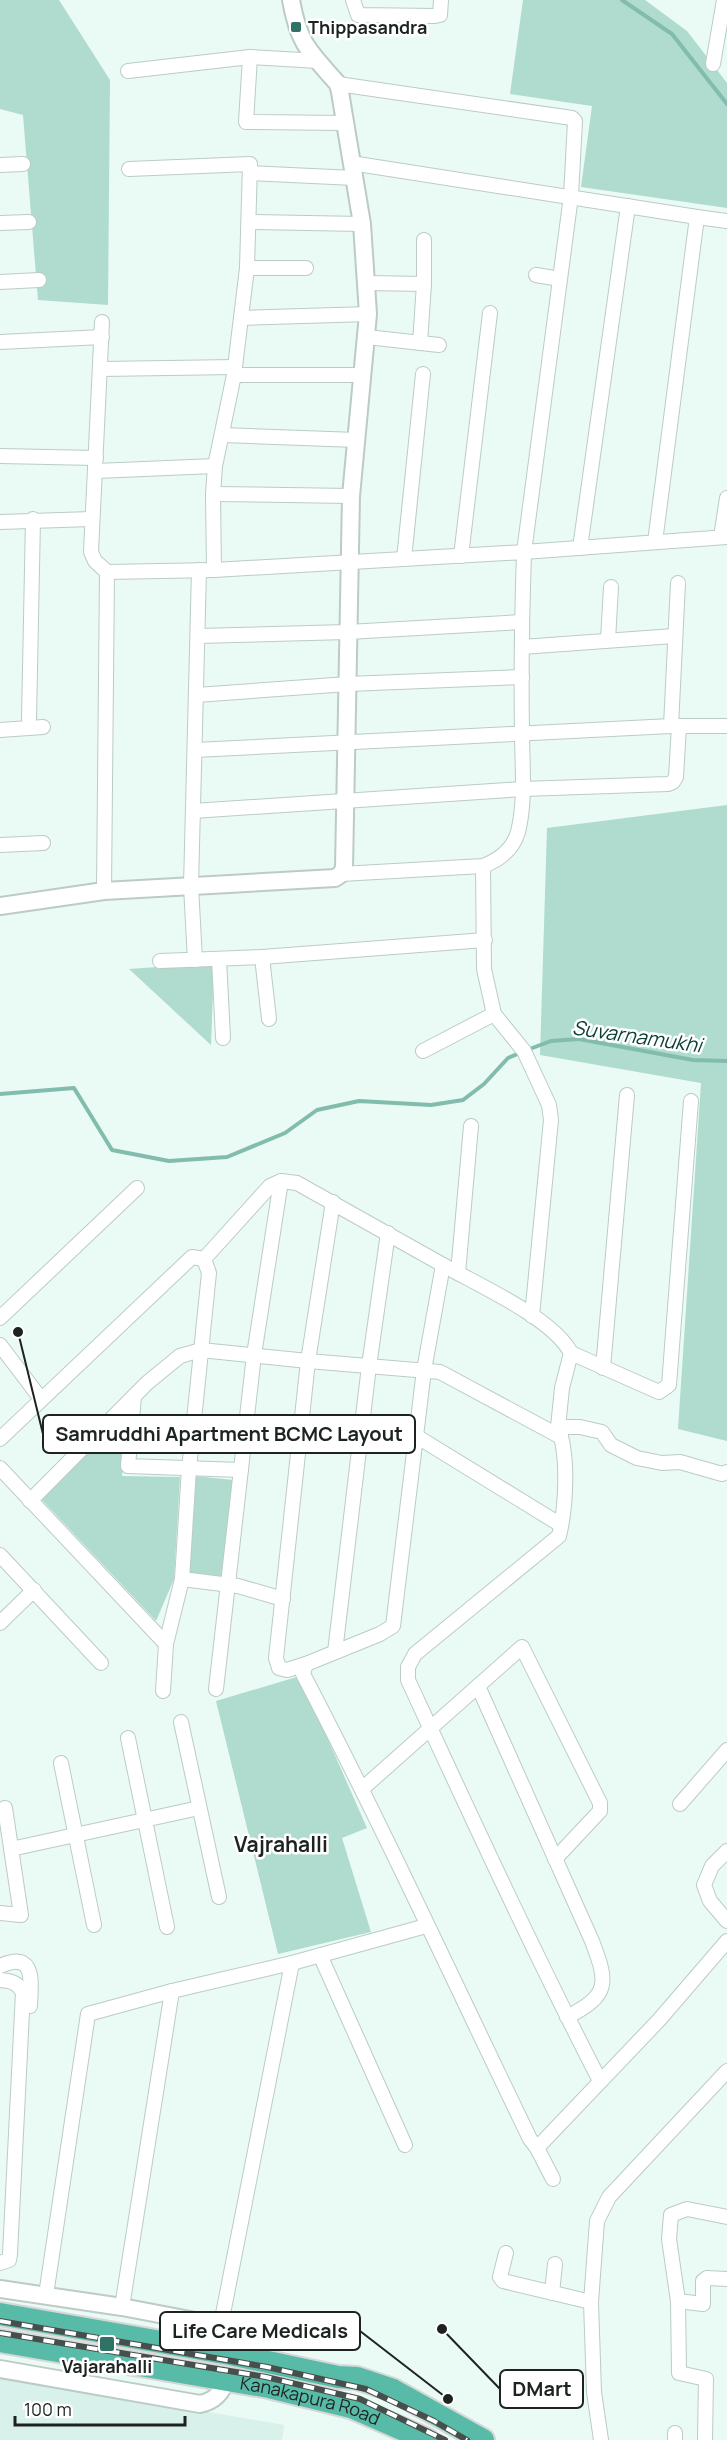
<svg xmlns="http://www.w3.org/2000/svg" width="727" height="2440" viewBox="0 0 727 2440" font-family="Manrope,sans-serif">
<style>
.built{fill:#d8f1ea}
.green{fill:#b0dbcf}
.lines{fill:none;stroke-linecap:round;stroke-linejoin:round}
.stream{stroke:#82bcad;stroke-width:4}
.minor-casing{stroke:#bccbc7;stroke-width:16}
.tertiary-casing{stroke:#bccbc7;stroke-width:20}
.trunk-casing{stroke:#d6d7d7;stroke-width:26}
.minor{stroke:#fff;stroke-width:14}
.tertiary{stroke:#fff;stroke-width:16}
.trunk{stroke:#58bba8;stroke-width:22}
.rail-casing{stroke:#474f4c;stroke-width:6}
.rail{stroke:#fff;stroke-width:4;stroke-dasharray:11;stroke-linecap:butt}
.poi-dot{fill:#307264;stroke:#fff;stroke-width:2}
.labels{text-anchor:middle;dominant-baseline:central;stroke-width:5;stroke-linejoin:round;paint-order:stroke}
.poi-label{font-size:18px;font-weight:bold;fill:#1d2321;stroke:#fff;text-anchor:start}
.street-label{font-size:18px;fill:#1d2321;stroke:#fff}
.water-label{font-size:20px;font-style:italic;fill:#0a3f35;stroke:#fff}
.quarter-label{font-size:21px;font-weight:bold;fill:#1d2321;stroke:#fff}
.leader{fill:none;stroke:#1d2321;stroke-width:2}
.callout-dot{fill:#1d2321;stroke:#fff;stroke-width:2}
.callout{fill:#fff;stroke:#1d2321;stroke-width:2}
.callout-label{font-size:20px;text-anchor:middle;font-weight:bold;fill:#1d2321}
</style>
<rect width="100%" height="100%" fill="#eafaf5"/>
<polygon class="built" points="0,2376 284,2425 282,2440 0,2440"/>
<g class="green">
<polygon points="0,0 59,0 110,80 108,305 38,300 23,115 0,109"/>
<polygon points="523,0 645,0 687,31 727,83 727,208 581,187 592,106 510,94"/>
<polygon points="727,805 727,1441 678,1429 701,1083 540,1055 547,828"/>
<polygon points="214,963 211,1045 129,969"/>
<polygon points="130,1408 122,1476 180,1477 174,1579 156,1621 41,1499"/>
<polygon points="194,1476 234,1480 225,1578 186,1574"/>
<polygon points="300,1676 367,1828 342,1838 371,1932 278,1954 216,1701"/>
</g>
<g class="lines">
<g class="stream">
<polyline points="622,0 672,34 727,104"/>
<polyline points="527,1050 551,1041 579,1039 693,1060 727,1061"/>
<polyline points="0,1094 74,1088 112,1150 169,1161 227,1157 285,1133 317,1110 359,1101 431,1105 463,1100 484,1084 508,1058 520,1053"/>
</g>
<defs>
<g id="minor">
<polyline points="353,0 358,15 435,16 440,15 441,0"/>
<polyline points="250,57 246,122 345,123"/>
<polyline points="713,64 724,0"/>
<polyline points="128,71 250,57 318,61"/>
<polyline points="338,84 572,118 575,121 571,196 524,552 727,537"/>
<polyline points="351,163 697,217 655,542"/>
<polyline points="0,165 23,164"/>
<polyline points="129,169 250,164 247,268 234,375 215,466 213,494 214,570"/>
<polyline points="250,173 354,178"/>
<polyline points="697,217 727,221"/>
<polyline points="249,222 362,224"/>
<polyline points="0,223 29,222"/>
<polyline points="247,268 306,268"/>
<polyline points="536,275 560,279"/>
<polyline points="0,282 39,280"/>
<polyline points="367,283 424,284"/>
<polyline points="241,318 368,314"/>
<path d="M102,322L91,552L95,561L107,572L214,570L524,552C522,612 521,672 522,731C522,764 526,800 518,832C513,849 499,860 483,866L341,874"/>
<polyline points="367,337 439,345"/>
<polyline points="0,342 102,337"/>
<polyline points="420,343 424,284 424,240"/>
<polyline points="101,369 235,367"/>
<polyline points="234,375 363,375"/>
<polyline points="223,435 357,440"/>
<polyline points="0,456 96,458"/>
<polyline points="96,471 215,466"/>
<polyline points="213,494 351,496"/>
<polyline points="0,522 92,519"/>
<polyline points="721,537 727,498"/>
<polyline points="580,548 628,206"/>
<polyline points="461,556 490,313"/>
<polyline points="404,559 423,374"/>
<polyline points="198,636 348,632 522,622"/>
<polyline points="608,640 611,587"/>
<polyline points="522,647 674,636"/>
<polyline points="196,695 348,684 522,677"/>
<polyline points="29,719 33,519"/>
<polyline points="671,726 678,583"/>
<polyline points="0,730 43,727"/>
<polyline points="195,750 671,726 727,726"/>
<polyline points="193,811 523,789 668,784 673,782 676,777 679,726"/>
<polyline points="0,845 43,843"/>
<polyline points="483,866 484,969 494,1014 524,1051 549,1105 551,1120 532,1316"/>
<polyline points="104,891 107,572"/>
<polyline points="262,957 269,1019"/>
<polyline points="219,959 223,1038"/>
<polyline points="195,960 191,886 199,570"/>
<polyline points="160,961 262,957 485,940"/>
<polyline points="423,1051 494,1014"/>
<path d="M443,1265C478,1285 553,1318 571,1353L562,1388L558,1427"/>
<polyline points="458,1273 471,1126"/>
<polyline points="0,1318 137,1188"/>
<polyline points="0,1345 41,1399"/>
<polyline points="571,1353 659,1392 669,1385 691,1101"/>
<polyline points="603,1368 627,1095"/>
<polyline points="134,1396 128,1466 241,1470"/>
<polyline points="416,1436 561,1525"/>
<path d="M0,1439L192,1257L204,1259L270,1186L281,1181L297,1183L443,1265L424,1370L393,1626L380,1634L306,1664L303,1674C383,1827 455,1984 530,2139L537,2148L659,2020L727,1941"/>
<polyline points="0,1468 166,1644"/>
<polyline points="30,1501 147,1383 180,1356 201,1350 308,1361 440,1372 561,1437"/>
<polyline points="0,1555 101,1663"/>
<polyline points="182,1579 238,1586 283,1599"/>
<polyline points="0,1623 34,1590"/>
<polyline points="335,1652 369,1366 388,1233"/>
<polyline points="306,1664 287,1670 279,1668 276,1658 308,1361 333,1202"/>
<path d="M478,1686L592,1941C608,1983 610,1995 567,2017"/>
<polyline points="216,1689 254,1355 281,1181"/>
<polyline points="163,1691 166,1644 182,1579 189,1469 209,1273 204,1259"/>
<polyline points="181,1722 219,1897"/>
<polyline points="128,1738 167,1927"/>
<polyline points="61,1763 94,1925"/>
<polyline points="362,1789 522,1647 600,1803 600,1811 555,1859"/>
<polyline points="680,1804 727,1750"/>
<polyline points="11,1849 199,1808"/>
<polyline points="727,1851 712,1866 704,1885 710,1901 727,1921"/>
<polyline points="0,1913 21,1915 5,1808"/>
<polyline points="320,1955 405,2145"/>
<path d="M0,1966C36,1950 31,1982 30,2006"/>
<path d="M0,1980C11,1981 17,1982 23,1992L10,2254L9,2260L0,2263"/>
<path d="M600,2081C532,1949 470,1814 408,1680V1667L415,1654L559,1536C566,1507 569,1456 558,1427H580L602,1432L611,1445L637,1458L662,1463L680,1462L722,1474L727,1472"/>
<polyline points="537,2148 553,2179"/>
<polyline points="506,2253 500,2277 503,2281 591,2302"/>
<polyline points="552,2293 555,2264"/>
<polyline points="46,2295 88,2014 172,1991 292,1963 426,1926"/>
<polyline points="678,2301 703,2304 703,2281 707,2278 727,2279"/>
<polyline points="122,2307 172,1991"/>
<polyline points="220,2329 292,1963"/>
<polyline points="675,2433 675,2440"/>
<polyline points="601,2440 594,2392 591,2302 597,2221 609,2197 727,2071"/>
<polyline points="705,2440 706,2379 679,2373 678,2301 669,2239 671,2215 687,2209 727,2217"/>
</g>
<g id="tertiary">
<path d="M0,906L104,891L335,878L341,874L344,868L351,496L368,314L362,224L340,92L338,84C309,51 299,45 291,0"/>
<path d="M0,2289L122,2307L211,2324C222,2331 230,2340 230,2354"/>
<path d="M0,2369L200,2404C214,2401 222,2394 226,2379"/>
</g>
<g id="trunk">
<polyline points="0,2314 230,2354 338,2377 357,2378 393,2390 483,2440"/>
<path id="s1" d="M0,2341L269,2387L351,2407L427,2440"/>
</g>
</defs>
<use href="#minor" class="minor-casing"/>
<use href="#tertiary" class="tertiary-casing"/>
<use href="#trunk" class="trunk-casing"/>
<use href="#minor" class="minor"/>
<use href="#tertiary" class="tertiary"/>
<use href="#trunk" class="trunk"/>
<defs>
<g id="rail">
<polyline points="0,2321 267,2367 366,2389 434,2421 467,2440"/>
<polyline points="0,2333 266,2377 360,2399 445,2440"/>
</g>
</defs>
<use href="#rail" class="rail-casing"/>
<use href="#rail" class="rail"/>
</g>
<g class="poi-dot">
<rect x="290" y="21" width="12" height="12" rx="3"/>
<rect x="99" y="2336" width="16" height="16" rx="3"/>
</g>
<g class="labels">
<g class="poi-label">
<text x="308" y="27">Thippasandra</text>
<text x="107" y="2366" text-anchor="middle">Vajarahalli</text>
</g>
<g class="street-label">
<text stroke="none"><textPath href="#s1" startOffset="316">Kanakapura Road</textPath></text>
</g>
<g class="water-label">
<text transform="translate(637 1036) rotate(8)">Suvarnamukhi</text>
</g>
<g class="quarter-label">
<text x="281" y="1844">Vajrahalli</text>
</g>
</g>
<path class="leader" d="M18 1332L43 1434M448 2399L360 2331M442 2329L500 2389"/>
<g class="callout-dot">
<circle cx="18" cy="1332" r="6"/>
<circle cx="448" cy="2399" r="6"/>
<circle cx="442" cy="2329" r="6"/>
</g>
<g class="callout">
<rect x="43" y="1415" width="372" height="38" rx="6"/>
<rect x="160" y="2312" width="200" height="38" rx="6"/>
<rect x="500" y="2370" width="83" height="38" rx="6"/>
</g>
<g class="callout-label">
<text x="229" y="1441">Samruddhi Apartment BCMC Layout</text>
<text x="260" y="2338">Life Care Medicals</text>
<text x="542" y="2396">DMart</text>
</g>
<path d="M15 2416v9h170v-9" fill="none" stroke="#1d2321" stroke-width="3"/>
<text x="24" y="2416" font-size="18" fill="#1d2321" stroke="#ffffff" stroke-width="4.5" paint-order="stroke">100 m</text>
</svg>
